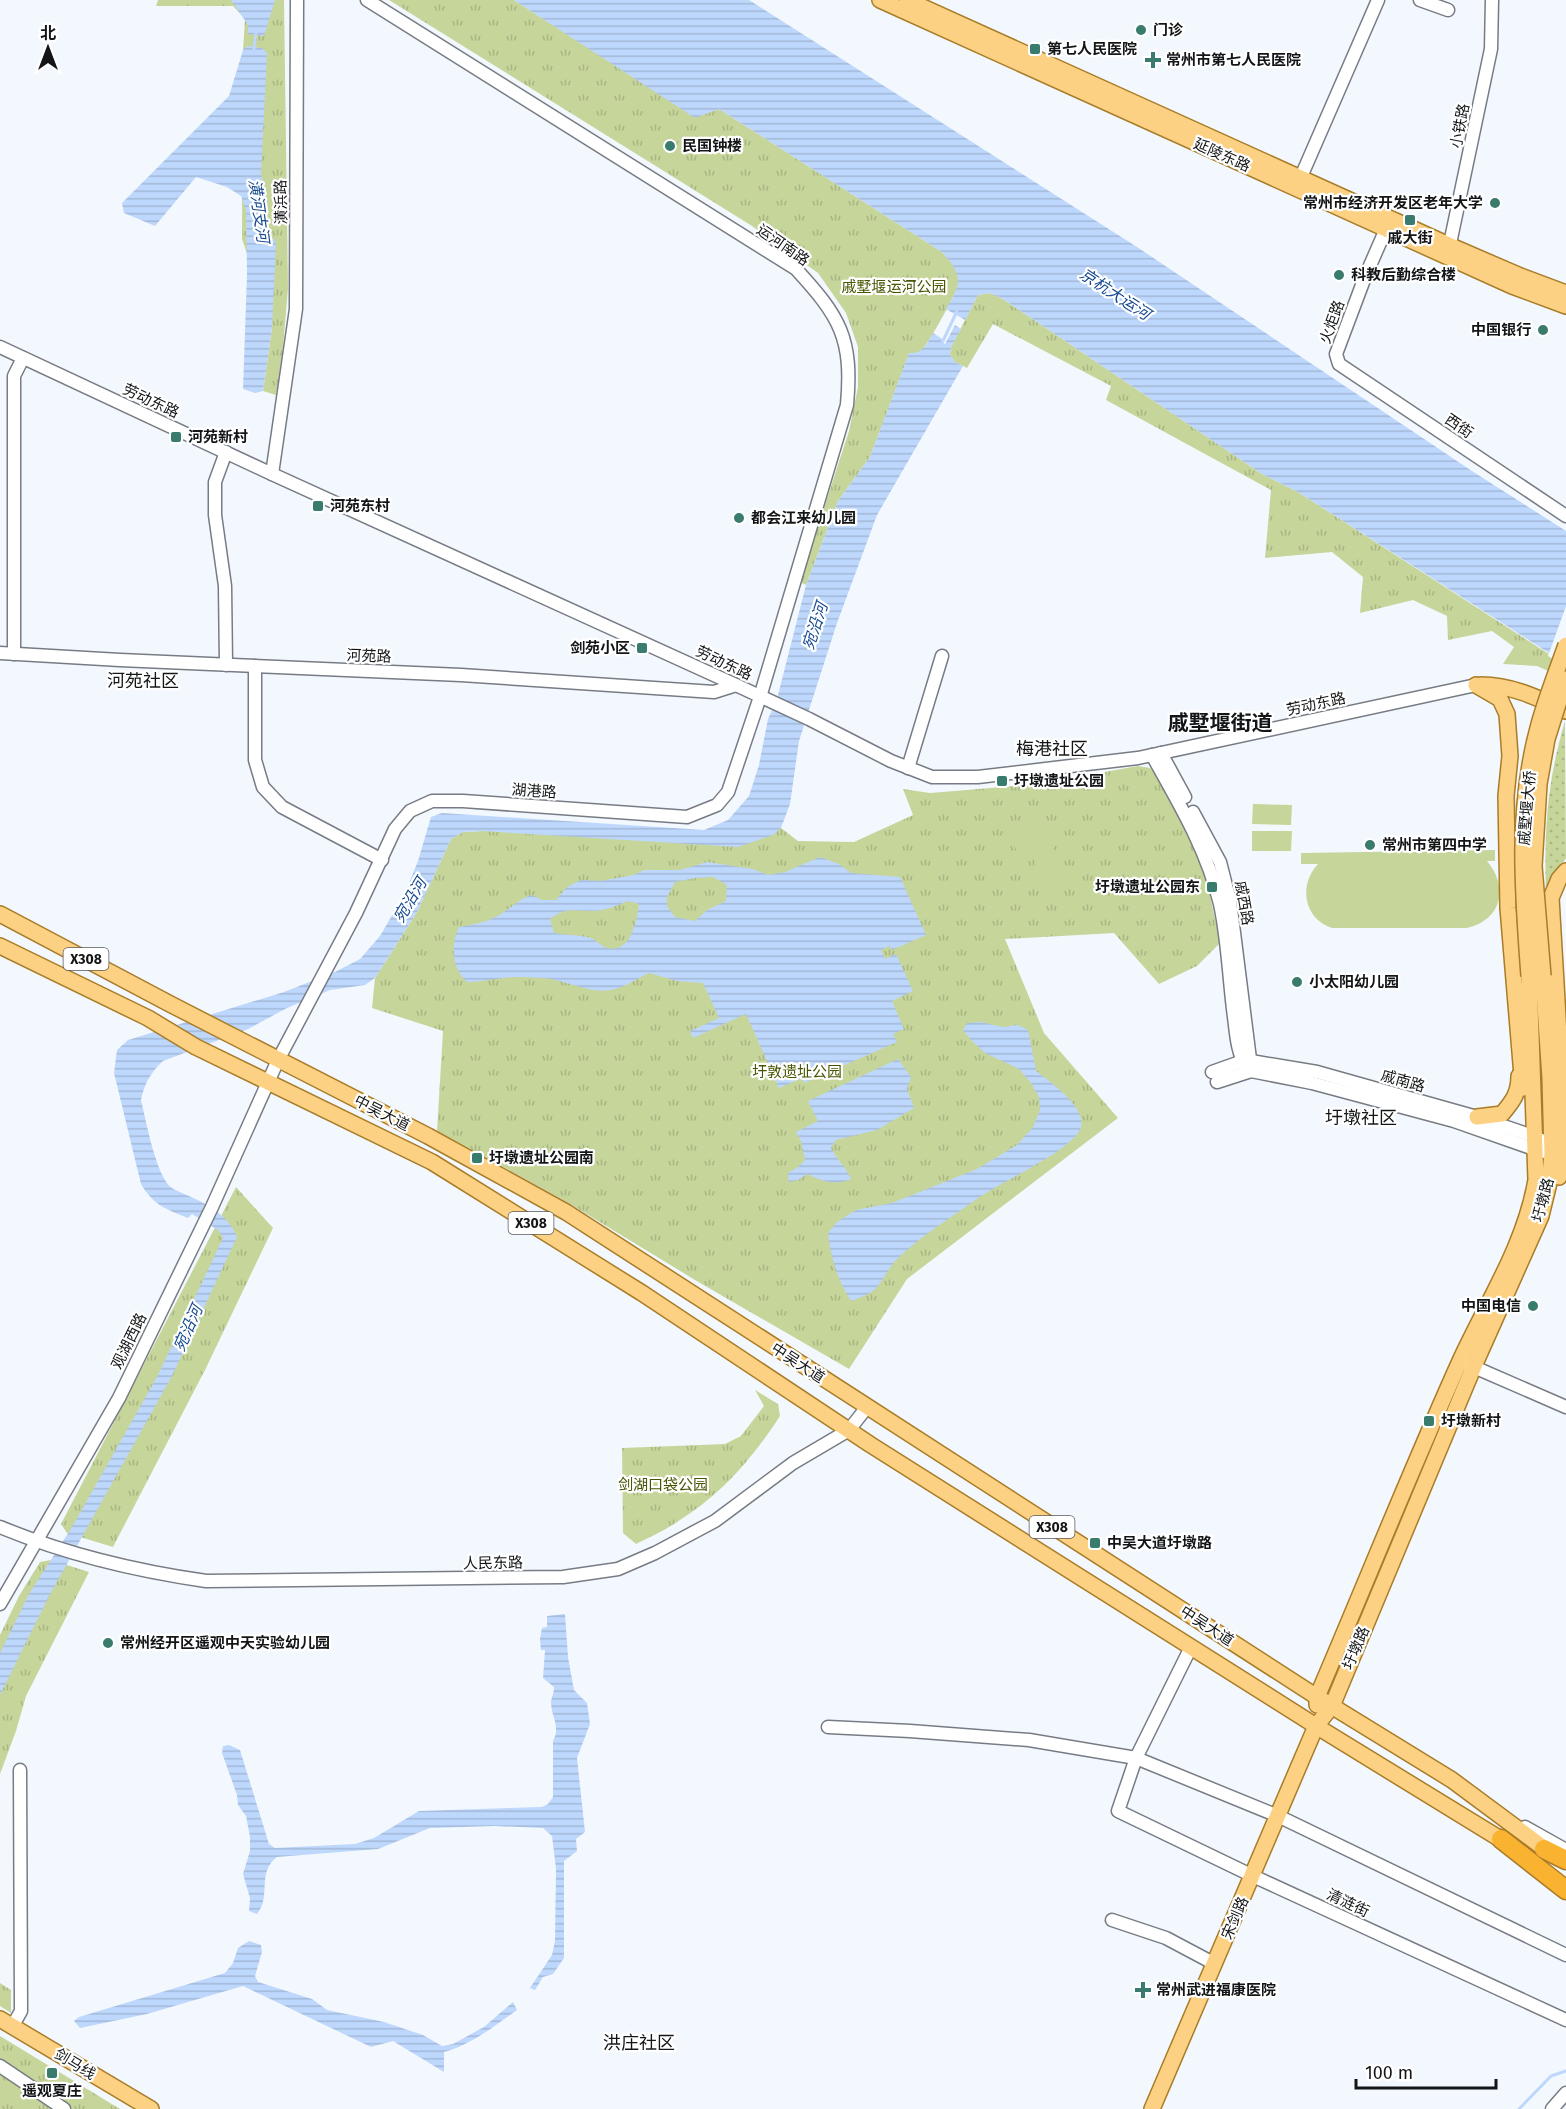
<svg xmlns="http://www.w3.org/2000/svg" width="1566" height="2109" viewBox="0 0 1566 2109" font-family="'Fira Sans','Noto Sans SC',sans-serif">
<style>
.grass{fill:url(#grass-dots)}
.park{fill:url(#park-tufts)}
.pitch{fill:#c6d59a}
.water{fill:url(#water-rules);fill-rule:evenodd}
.pier{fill:#f3f8ff}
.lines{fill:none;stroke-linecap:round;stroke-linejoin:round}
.stream{stroke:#bed7fc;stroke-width:3}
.minor-casing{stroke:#777c84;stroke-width:15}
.major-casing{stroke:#a97c28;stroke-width:18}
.highway-casing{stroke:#a97c28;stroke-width:21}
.minor{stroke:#fff;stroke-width:12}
.major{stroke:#fcd183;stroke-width:15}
.highway{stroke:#fab331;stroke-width:18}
.major-bridge-casing{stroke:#a97c28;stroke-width:18;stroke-linecap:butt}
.major-bridge{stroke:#fcd183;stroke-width:15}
.poi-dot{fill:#397b6c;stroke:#fff;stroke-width:2}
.labels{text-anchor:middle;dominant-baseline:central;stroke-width:4.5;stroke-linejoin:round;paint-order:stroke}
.shield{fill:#fff;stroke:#5a5b5d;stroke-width:1.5}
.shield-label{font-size:14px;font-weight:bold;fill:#131517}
.poi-label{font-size:15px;font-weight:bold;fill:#131517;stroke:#fff;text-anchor:start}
.street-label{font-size:15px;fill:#131517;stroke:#fff}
.park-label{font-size:15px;fill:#475500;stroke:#fff}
.water-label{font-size:16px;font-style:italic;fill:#184b90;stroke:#fff}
.quarter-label{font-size:18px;fill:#131517;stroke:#fff}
.district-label{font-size:21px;font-weight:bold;fill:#131517;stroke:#fff}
</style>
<defs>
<pattern id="grass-dots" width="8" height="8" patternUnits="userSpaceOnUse" patternTransform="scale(1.5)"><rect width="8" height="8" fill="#c6d59a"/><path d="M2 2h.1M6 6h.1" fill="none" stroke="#a9b684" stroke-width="1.8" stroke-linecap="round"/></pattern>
<pattern id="park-tufts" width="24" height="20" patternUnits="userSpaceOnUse" patternTransform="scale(1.5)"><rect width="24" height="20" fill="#c6d59a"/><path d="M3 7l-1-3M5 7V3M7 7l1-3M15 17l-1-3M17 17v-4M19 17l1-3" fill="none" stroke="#a9b684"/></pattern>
<pattern id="water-rules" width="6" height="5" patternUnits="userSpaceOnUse" patternTransform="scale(1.5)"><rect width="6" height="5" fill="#bed7fc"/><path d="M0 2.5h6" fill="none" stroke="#a2b8d7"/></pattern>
</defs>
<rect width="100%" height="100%" fill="#f3f8ff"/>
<path class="grass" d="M1565,721L1566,858L1546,893C1544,829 1547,782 1565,721Z"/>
<g class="park">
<polygon points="158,0 284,0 288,288 283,347 276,395 263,391 272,328 242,239 243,50 245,19 233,6 156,6"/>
<path d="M389,0H514L695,117L719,109L942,252C949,260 959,269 960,280C960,287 928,345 922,350C918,354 914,354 909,354L870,457L838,501L806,585L800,582L849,431L858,387V347L846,313L818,273L752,226Z"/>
<polygon points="990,293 1003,299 1262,474 1298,492 1566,665 1566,679 1537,666 1503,664 1514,647 1492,631 1448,640 1447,616 1413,600 1360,613 1363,577 1332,552 1265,558 1271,490 1106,400 1111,386 993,324 967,368 955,362 950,355 951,347 978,295"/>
<polygon points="1138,766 1150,768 1159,776 1200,858 1210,895 1220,943 1197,966 1159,984 1114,933 1005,939 1044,1033 1118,1118 907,1279 849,1369 695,1280 567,1202 437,1131 443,1031 372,1008 375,978 417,912 451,839 463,832 482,831 738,834 762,806 781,828 798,841 854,842 913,815 903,789 930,793 1038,784"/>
<polygon points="236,1187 273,1228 206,1368 113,1547 67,1533 61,1524"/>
<path d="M755,1390L778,1404L780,1416C753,1458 720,1496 677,1522C664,1531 650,1537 636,1544L623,1533L622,1448L725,1444L741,1436L764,1406Z"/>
<polygon points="51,1560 89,1572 26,1696 16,1731 0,1774 0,1635 19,1596 40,1562"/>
<polygon points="0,1983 11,1990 11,2013 0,2006"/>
<polygon points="0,2036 120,2109 0,2109"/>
</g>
<g class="pitch">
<polygon points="1253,804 1292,805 1291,825 1252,824"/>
<polygon points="1034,822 1043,842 1050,840 1067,877 1046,886 1030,852 1019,856 1009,834"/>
<polygon points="1252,831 1292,831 1291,851 1252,851"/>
<path d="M1495,850V861H1487C1509,887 1502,920 1467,928H1332C1304,919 1298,885 1318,864H1301V853Z"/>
</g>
<g class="water">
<polygon points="231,0 275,0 264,36 248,34 248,25"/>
<path d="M514,0H749L1137,247L1472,471L1566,531V664L1298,492L1262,474L1003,299L990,293L978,295L965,320L946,309C962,283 963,276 942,252L719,109L695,118Z"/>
<polygon points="247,46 262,48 267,53 261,174 266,195 268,231 276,243 272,328 263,391 255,393 243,389 247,275 246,210 241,196 227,187 196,177 155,226 124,213 122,203 229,96 243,50"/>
<path d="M955,325L961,329L951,347L950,355L955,362L963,366L877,515L837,623L799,741L790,804L781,828L773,835L738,847L482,831L463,832L451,839L417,912L375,978L365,985L330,990L287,1008L248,1029L163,1061C151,1072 144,1084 141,1100C146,1120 156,1177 172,1188C176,1191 183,1193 189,1196C209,1205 229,1216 237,1237L172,1376L49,1596L0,1695V1653L29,1594L72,1527L158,1375L223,1238L218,1230L192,1214L188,1218C166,1209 154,1206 141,1184L114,1073L117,1050L128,1040L284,992L335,972L360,959L380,936L405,893L418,861L431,817L442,813L704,830L728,820L749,796L759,765L768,719L777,699L806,585L838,501L870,457L909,353C923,354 927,344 933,333L944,340L943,343L945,344Z"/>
<path d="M820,857L839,864L851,873L900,877L926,935L892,950L890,946L881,950L885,959L896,954L913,991L892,1001L904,1029L893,1034L897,1042L804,1083L802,1078L779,1088L746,1014L693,1038L690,1031L719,1018L703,983L677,981L649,973C638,978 627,986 615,989C593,995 572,983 551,979C542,978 532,977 523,977C504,976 486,982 467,982C452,969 450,945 459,927C473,925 492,921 504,912C515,905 519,899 532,895L542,900H556L567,887L581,880L600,881L634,875L644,870H680L707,862L753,869L768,875L785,872ZM713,877L727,885L726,901L707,910L695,921L675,917L667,906V897L675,882L695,878ZM628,901L639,904C637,920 631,954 607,948C600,946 595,938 587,937C576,935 565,935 554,933L550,919C567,907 572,911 591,911C604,911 616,906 628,901Z"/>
<path d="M981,1022L1002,1027L1018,1025L1028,1030L1036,1071C1049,1081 1090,1109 1080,1130C1069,1151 1004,1181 981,1196C953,1216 922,1235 897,1259C886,1270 882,1287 868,1294C863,1297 856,1299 851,1301C837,1279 831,1259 828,1233L837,1222L856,1210L892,1203L977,1169L1017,1145L1033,1127L1040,1110L1039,1097L1031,1083L1019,1069L985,1053L971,1040L963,1030L967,1023Z"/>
<path d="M898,1059L911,1077L907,1089L914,1108L877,1130L836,1140L831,1148C837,1160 846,1167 851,1179C835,1186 822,1181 807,1174L798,1180L789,1182L788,1173L798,1167L805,1160L801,1141L796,1132L818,1121L808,1101Z"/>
<path d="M565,1614L568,1657L574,1690L587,1703L590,1724L577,1758L585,1832L576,1839L577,1851L564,1861V1958L553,1974L543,1977L535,1990L530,1988L552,1955L555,1941L556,1869L552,1836L543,1828L495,1826L430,1828L378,1849L277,1857C256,1873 272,1896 257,1914L249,1911L250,1898L243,1874L250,1851V1837L246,1816L238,1805L237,1795L222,1753L223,1746L229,1745L240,1750L269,1844L275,1848L355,1844L374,1838L419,1811L542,1807L548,1804L553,1797V1741C561,1727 551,1716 551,1702C552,1696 554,1693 554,1687L543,1678L545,1650H541L540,1639L542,1628L547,1627V1616Z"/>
<path d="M249,1941L261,1945L262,1952L255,1976L258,1982L312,1999L327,2010L384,2022L423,2035L442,2046L453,2044L484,2027L513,2002L517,2010C494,2026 471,2045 444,2052V2072L393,2041L371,2047L243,1986L147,2014L80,2028L74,2021L79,2017L225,1973L233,1963L238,1948Z"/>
</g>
<polygon class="pier" points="1566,606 1566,667 1548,656"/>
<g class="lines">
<g class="stream">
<polyline points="254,49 256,32"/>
<polyline points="942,343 957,311"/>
<polyline points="1519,2109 1551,2076 1566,2071"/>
</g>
<defs>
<g id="minor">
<polyline points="1420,0 1448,10"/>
<polyline points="1297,186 1378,0"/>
<polyline points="1386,229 1365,277 1336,354 1339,364 1566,516"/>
<polyline points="1448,253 1491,49 1492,0"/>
<polyline points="0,347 272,474 736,685 809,719 891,761 932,777 978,777 1138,758 1476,685"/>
<polyline points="226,452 215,482 215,515 225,586 226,665"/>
<polyline points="272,474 296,309 297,0"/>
<polyline points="0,653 120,660 461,675 714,692 736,685"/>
<polyline points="14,654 14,376 23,358"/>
<polyline points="255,666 255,760 263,787 282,807 382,860"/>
<polyline points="1161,753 1185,797"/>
<path d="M1152,755C1179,803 1207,850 1220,904C1228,941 1229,980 1234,1017C1236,1032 1237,1053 1246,1066"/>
<polyline points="908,768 942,656"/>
<polyline points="1193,812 1220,862 1230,901 1251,1067"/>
<polyline points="1212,1072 1243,1061 1251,1061 1317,1072 1477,1117 1530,1135 1559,1148"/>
<polyline points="1217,1082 1251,1071 1312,1083 1454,1121 1534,1149 1552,1154 1560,1152"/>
<polyline points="1467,1364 1566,1407"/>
<path d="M0,1527C65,1554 136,1571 206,1581L563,1577L618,1569L655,1553L715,1521L793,1463L849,1430L867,1407"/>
<path d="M0,1604L119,1398L212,1207L278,1060L356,913L395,829L410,811L432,801H463L687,817L717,805L728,792L760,697L847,405C853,338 840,317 796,269L367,0"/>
<polyline points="1191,1647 1136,1758 1118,1811 1253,1876 1566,2020"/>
<polyline points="828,1727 910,1731 1029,1740 1136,1758 1278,1816 1566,1955"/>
<polyline points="1525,1827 1566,1850"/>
<polyline points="1112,1920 1166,1938 1215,1964"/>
<polyline points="12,2027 21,2011 20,1770"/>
<polyline points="0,2066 64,2109"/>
<polyline points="1552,2109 1566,2093"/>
</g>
<g id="major">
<polyline points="880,0 1512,286 1566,306"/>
<polyline points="907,0 1451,246 1518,275 1566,293"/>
<polyline points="1476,685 1500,699 1507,714 1510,756 1506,796 1508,908 1523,1088"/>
<path d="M1481,685C1512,685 1538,698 1566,711"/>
<polyline points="0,914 172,1005 428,1136 566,1212 1317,1697 1452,1780 1553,1855"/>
<polyline points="0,946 148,1018 196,1047 432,1162 642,1293 871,1445 1316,1726 1510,1845"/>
<path d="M1477,1117L1502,1114C1513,1101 1519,1093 1519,1076"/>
<polyline points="1559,1177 1564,1151 1559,1035 1551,898 1559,879 1566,871"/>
<path d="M1317,1705V1697C1365,1585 1410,1472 1460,1361C1487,1302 1525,1245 1536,1180L1529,976"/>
<polyline points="0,2019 151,2109"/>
<polyline points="1152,2109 1316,1726 1332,1706 1474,1366 1541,1216 1549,1183 1552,1154 1550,1078 1543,976"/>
</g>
<g id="highway">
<polyline points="1501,1839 1566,1890"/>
<polyline points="1544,1849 1566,1860"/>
</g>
</defs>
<use href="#minor" class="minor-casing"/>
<use href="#major" class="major-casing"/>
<use href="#highway" class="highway-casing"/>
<use href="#minor" class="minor"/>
<use href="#major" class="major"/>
<use href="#highway" class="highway"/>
<defs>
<g id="major-bridge">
<path d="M1529,976C1523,895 1516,812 1537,732C1544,703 1556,674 1566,645"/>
<polyline points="1543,976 1534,866 1539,784 1547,739 1566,679"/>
</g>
</defs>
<use href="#major-bridge" class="major-bridge-casing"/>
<use href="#major-bridge" class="major-bridge"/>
</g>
<g class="poi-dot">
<circle cx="1141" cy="30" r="6"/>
<rect x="1029" y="43" width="12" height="12" rx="3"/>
<path d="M1150 51h6v6h6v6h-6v6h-6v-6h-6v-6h6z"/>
<circle cx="670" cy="146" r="6"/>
<circle cx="1495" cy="203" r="6"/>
<rect x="1404" y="214" width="12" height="12" rx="3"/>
<circle cx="1339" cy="275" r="6"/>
<circle cx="1543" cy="330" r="6"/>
<rect x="170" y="431" width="12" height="12" rx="3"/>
<rect x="312" y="500" width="12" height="12" rx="3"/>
<circle cx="739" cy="518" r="6"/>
<rect x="636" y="642" width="12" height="12" rx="3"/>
<rect x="996" y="775" width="12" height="12" rx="3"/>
<circle cx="1370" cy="845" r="6"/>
<rect x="1206" y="881" width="12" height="12" rx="3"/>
<circle cx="1297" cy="982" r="6"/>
<rect x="471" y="1152" width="12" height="12" rx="3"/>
<circle cx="1533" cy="1306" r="6"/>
<rect x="1423" y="1415" width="12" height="12" rx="3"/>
<rect x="1089" y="1537" width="12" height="12" rx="3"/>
<circle cx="108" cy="1643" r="6"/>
<path d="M1140 1981h6v6h6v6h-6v6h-6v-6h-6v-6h6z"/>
<rect x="46" y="2067" width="12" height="12" rx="3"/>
</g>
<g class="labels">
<g class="shield">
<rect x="63.5" y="948" width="45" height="22" rx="4.5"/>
<rect x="508.5" y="1212" width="45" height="22" rx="4.5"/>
<rect x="1029.5" y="1516" width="45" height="22" rx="4.5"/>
</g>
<g class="shield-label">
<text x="86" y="959">X308</text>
<text x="531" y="1223">X308</text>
<text x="1052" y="1527">X308</text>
</g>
<g class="poi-label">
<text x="1153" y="30">门诊</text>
<text x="1047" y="49">第七人民医院</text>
<text x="1166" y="60">常州市第七人民医院</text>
<text x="682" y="146">民国钟楼</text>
<text x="1483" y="203" text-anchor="end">常州市经济开发区老年大学</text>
<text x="1410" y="238" text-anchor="middle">戚大街</text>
<text x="1351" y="275">科教后勤综合楼</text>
<text x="1531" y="330" text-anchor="end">中国银行</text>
<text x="188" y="437">河苑新村</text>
<text x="330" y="506">河苑东村</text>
<text x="751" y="518">都会江来幼儿园</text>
<text x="630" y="648" text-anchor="end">剑苑小区</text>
<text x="1014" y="781">圩墩遗址公园</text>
<text x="1382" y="845">常州市第四中学</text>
<text x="1200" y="887" text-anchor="end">圩墩遗址公园东</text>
<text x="1309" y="982">小太阳幼儿园</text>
<text x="489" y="1158">圩墩遗址公园南</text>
<text x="1521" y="1306" text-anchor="end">中国电信</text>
<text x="1441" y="1421">圩墩新村</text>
<text x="1107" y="1543">中吴大道圩墩路</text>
<text x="120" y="1643">常州经开区遥观中天实验幼儿园</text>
<text x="1156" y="1990">常州武进福康医院</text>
<text x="52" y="2091" text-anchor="middle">遥观夏庄</text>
</g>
<g class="street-label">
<text transform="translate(1460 126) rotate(-79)">小铁路</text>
<text transform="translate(1222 155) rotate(24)">延陵东路</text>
<text transform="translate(281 202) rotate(-91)">潢浜路</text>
<text transform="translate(783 245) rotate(35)">运河南路</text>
<text transform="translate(1332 322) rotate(-70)">火炬路</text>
<text transform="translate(151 401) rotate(25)">劳动东路</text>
<text transform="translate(1459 426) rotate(34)">西街</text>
<text transform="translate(369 656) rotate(2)">河苑路</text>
<text transform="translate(724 663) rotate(25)">劳动东路</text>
<text transform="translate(1316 704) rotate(-12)">劳动东路</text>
<text transform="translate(534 791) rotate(4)">湖港路</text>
<text transform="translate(1527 808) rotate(-85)">戚墅堰大桥</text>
<text transform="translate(1244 903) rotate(80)">戚西路</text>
<text transform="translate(1403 1081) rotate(16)">戚南路</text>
<text transform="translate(382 1113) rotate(27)">中吴大道</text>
<text transform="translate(1543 1200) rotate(-75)">圩墩路</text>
<text transform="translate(129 1341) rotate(-64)">观湖西路</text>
<text transform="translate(798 1363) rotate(33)">中吴大道</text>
<text transform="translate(493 1563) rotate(-1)">人民东路</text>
<text transform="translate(1207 1626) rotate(33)">中吴大道</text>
<text transform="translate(1356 1648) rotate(-67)">圩墩路</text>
<text transform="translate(1348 1903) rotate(25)">清涟街</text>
<text transform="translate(1235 1918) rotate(-66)">宋剑路</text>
<text transform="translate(75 2064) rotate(31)">剑马线</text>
</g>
<g class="park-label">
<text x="894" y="287">戚墅堰运河公园</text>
<text x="797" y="1072">圩敦遗址公园</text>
<text x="663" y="1485">剑湖口袋公园</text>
</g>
<g class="water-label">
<text transform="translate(259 211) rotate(82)">潢河支河</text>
<text transform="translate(1115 294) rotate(33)">京杭大运河</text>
<text transform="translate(815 626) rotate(-72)">宛沿河</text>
<text transform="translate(410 900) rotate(-59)">宛沿河</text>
<text transform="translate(188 1328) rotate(-66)">宛沿河</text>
</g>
<g class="quarter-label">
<text x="143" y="681">河苑社区</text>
<text x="1052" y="749">梅港社区</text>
<text x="1361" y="1118">圩墩社区</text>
<text x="639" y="2043">洪庄社区</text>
</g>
<g class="district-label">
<text x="1220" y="723">戚墅堰街道</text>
</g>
</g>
<g transform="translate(48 48)" stroke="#ffffff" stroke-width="4.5" paint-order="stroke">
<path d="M0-4.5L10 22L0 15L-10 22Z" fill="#131517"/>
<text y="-9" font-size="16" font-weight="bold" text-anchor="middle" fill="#131517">北</text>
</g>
<path d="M1356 2079v9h140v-9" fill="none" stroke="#131517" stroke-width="3"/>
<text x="1365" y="2079" font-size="18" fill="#131517" stroke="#ffffff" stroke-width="4.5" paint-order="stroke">100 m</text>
</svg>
